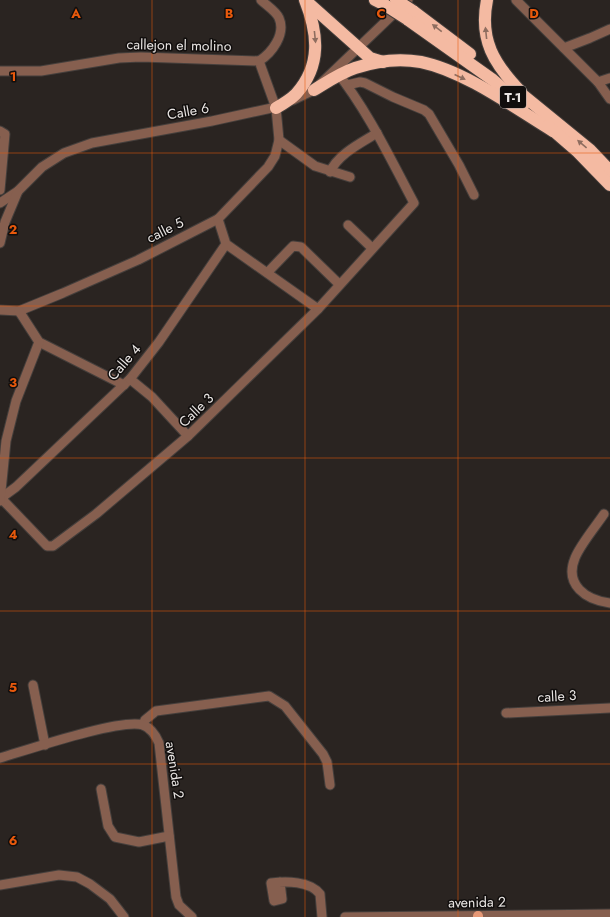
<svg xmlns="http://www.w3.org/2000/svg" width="610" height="917" viewBox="0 0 610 917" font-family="Jost,sans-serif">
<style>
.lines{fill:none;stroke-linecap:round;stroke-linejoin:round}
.minor-casing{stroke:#453f3c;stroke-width:11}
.major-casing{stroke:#453f3c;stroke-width:12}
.highway-casing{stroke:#453f3c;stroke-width:14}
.minor{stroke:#865f4f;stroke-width:9}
.major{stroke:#e69876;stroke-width:10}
.highway{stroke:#f4baa2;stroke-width:12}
.highway-bridge-casing{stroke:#453f3c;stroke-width:14;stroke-linecap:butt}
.highway-bridge{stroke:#f4baa2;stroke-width:12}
.oneway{fill:#8e6d5f}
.grid{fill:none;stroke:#e8590c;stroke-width:1;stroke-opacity:0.55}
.labels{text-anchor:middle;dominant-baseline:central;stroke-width:3;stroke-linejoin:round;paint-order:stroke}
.shield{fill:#110e0d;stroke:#a8a4a3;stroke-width:1}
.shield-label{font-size:13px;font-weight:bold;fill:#e9e5e3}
.street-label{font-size:14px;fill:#e9e5e3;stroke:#110e0d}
.grid-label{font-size:13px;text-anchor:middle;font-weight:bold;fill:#e8590c;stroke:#110e0d;stroke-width:3;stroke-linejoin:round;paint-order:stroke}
</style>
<rect width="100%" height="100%" fill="#2a2421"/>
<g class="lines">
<defs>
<g id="minor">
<polyline points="516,0 598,82 610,99"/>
<polyline points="564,48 590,38 610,29"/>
<path d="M259,61C272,53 286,34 279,18C276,11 266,5 261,0"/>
<polyline points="0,71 41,71 119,58 141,57 259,61 276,108 279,140 275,156 268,167 218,219 138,260 63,293 19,311 0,310"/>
<polyline points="598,82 610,78"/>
<polyline points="347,85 360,82 365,83 393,97 424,110 429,114 459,165 474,195"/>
<polyline points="293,100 314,90 408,0"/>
<polyline points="0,131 5,134 0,190"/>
<polyline points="279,140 315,166 350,177"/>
<path d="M330,172C338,154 361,143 377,133"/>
<polyline points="0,203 18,191 42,167 64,153 92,143 212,121 281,106"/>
<polyline points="218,219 226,244 159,342 130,379 16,487 1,498 47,546 53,546 96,514 188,436 318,309 226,244"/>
<polyline points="348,225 372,248"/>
<polyline points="0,243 5,222 18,191"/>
<polyline points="268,272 293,246 301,247 339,284"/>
<path d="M318,309L414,203C390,158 368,111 336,71"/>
<polyline points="19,311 39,342 124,385"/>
<polyline points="130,379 152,397 188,436"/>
<polyline points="0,501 6,441 16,401 39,342"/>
<path d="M604,514C596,526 580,545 575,558C564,585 586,600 610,603"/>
<polyline points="33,685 45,745"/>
<polyline points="506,713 610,708"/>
<polyline points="143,725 145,720 156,711 269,696 285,706 323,754 327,762 330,785"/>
<path d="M0,758C27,750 121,718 143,725C151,728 156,736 159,743L176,897L179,905L192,917"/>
<polyline points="101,789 108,826 115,837 139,842 169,836"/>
<path d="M280,882L282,899L274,901L271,883C286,881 310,881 320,894L322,917"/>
<polyline points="0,885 59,875 77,877 90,884 110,899 124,917"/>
<polyline points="345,917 610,914"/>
</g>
<polyline id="major" points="478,916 478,917"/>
<g id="highway">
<polyline points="375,0 385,5"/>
<path d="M487,0C479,40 494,64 521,92"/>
<polyline points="306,1 370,58 383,62"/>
<polyline points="413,11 470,54"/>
<polyline points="407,19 493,80 523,106"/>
<polyline points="514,88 590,150 610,171"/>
<path d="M314,90C327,82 340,73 355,68C376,61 399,58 421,62C465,71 515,108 553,131"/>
<path d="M276,108C283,104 291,99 296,94C322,65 318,33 305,0"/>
<polyline points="548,126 578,152 610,185"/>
</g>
</defs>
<use href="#minor" class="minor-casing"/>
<use href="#major" class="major-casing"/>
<use href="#highway" class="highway-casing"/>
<use href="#minor" class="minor"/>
<use href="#major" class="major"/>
<use href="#highway" class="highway"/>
<defs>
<g id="highway-bridge">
<polyline points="396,0 413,11"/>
<polyline points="385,5 407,19"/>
</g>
</defs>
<use href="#highway-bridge" class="highway-bridge-casing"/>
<use href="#highway-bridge" class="highway-bridge"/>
</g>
<defs><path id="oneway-solid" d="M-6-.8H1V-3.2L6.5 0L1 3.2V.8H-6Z"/></defs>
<g class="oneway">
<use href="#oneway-solid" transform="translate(437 28) rotate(-143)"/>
<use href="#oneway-solid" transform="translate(486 33) rotate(-96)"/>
<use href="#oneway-solid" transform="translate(315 37) rotate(84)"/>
<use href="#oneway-solid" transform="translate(460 77) rotate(25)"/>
<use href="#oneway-solid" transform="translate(582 144) rotate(-140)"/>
</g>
<path class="grid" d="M152,0V917M305,0V917M458,0V917M0,153H610M0,306H610M0,458H610M0,611H610M0,764H610"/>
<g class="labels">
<rect class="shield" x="500" y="86" width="26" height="22" rx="3"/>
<g class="shield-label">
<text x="513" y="97">T-1</text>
</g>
<g class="street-label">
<text transform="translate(179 45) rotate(1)">callejon el molino</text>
<text transform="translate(188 111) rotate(-10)">Calle 6</text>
<text transform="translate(165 230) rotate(-27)">calle 5</text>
<text transform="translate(124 362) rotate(-49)">Calle 4</text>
<text transform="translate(196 410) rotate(-44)">Calle 3</text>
<text transform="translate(557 696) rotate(-3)">calle 3</text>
<text transform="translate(175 770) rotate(81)">avenida 2</text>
<text transform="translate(477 902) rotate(-1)">avenida 2</text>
</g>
</g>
<g class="grid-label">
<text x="76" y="18">A</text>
<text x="229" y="18">B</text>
<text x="381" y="18">C</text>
<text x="534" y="18">D</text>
<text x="13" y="81">1</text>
<text x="13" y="234">2</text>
<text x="13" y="387">3</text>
<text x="13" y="539">4</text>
<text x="13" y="692">5</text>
<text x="13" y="845">6</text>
</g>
</svg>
